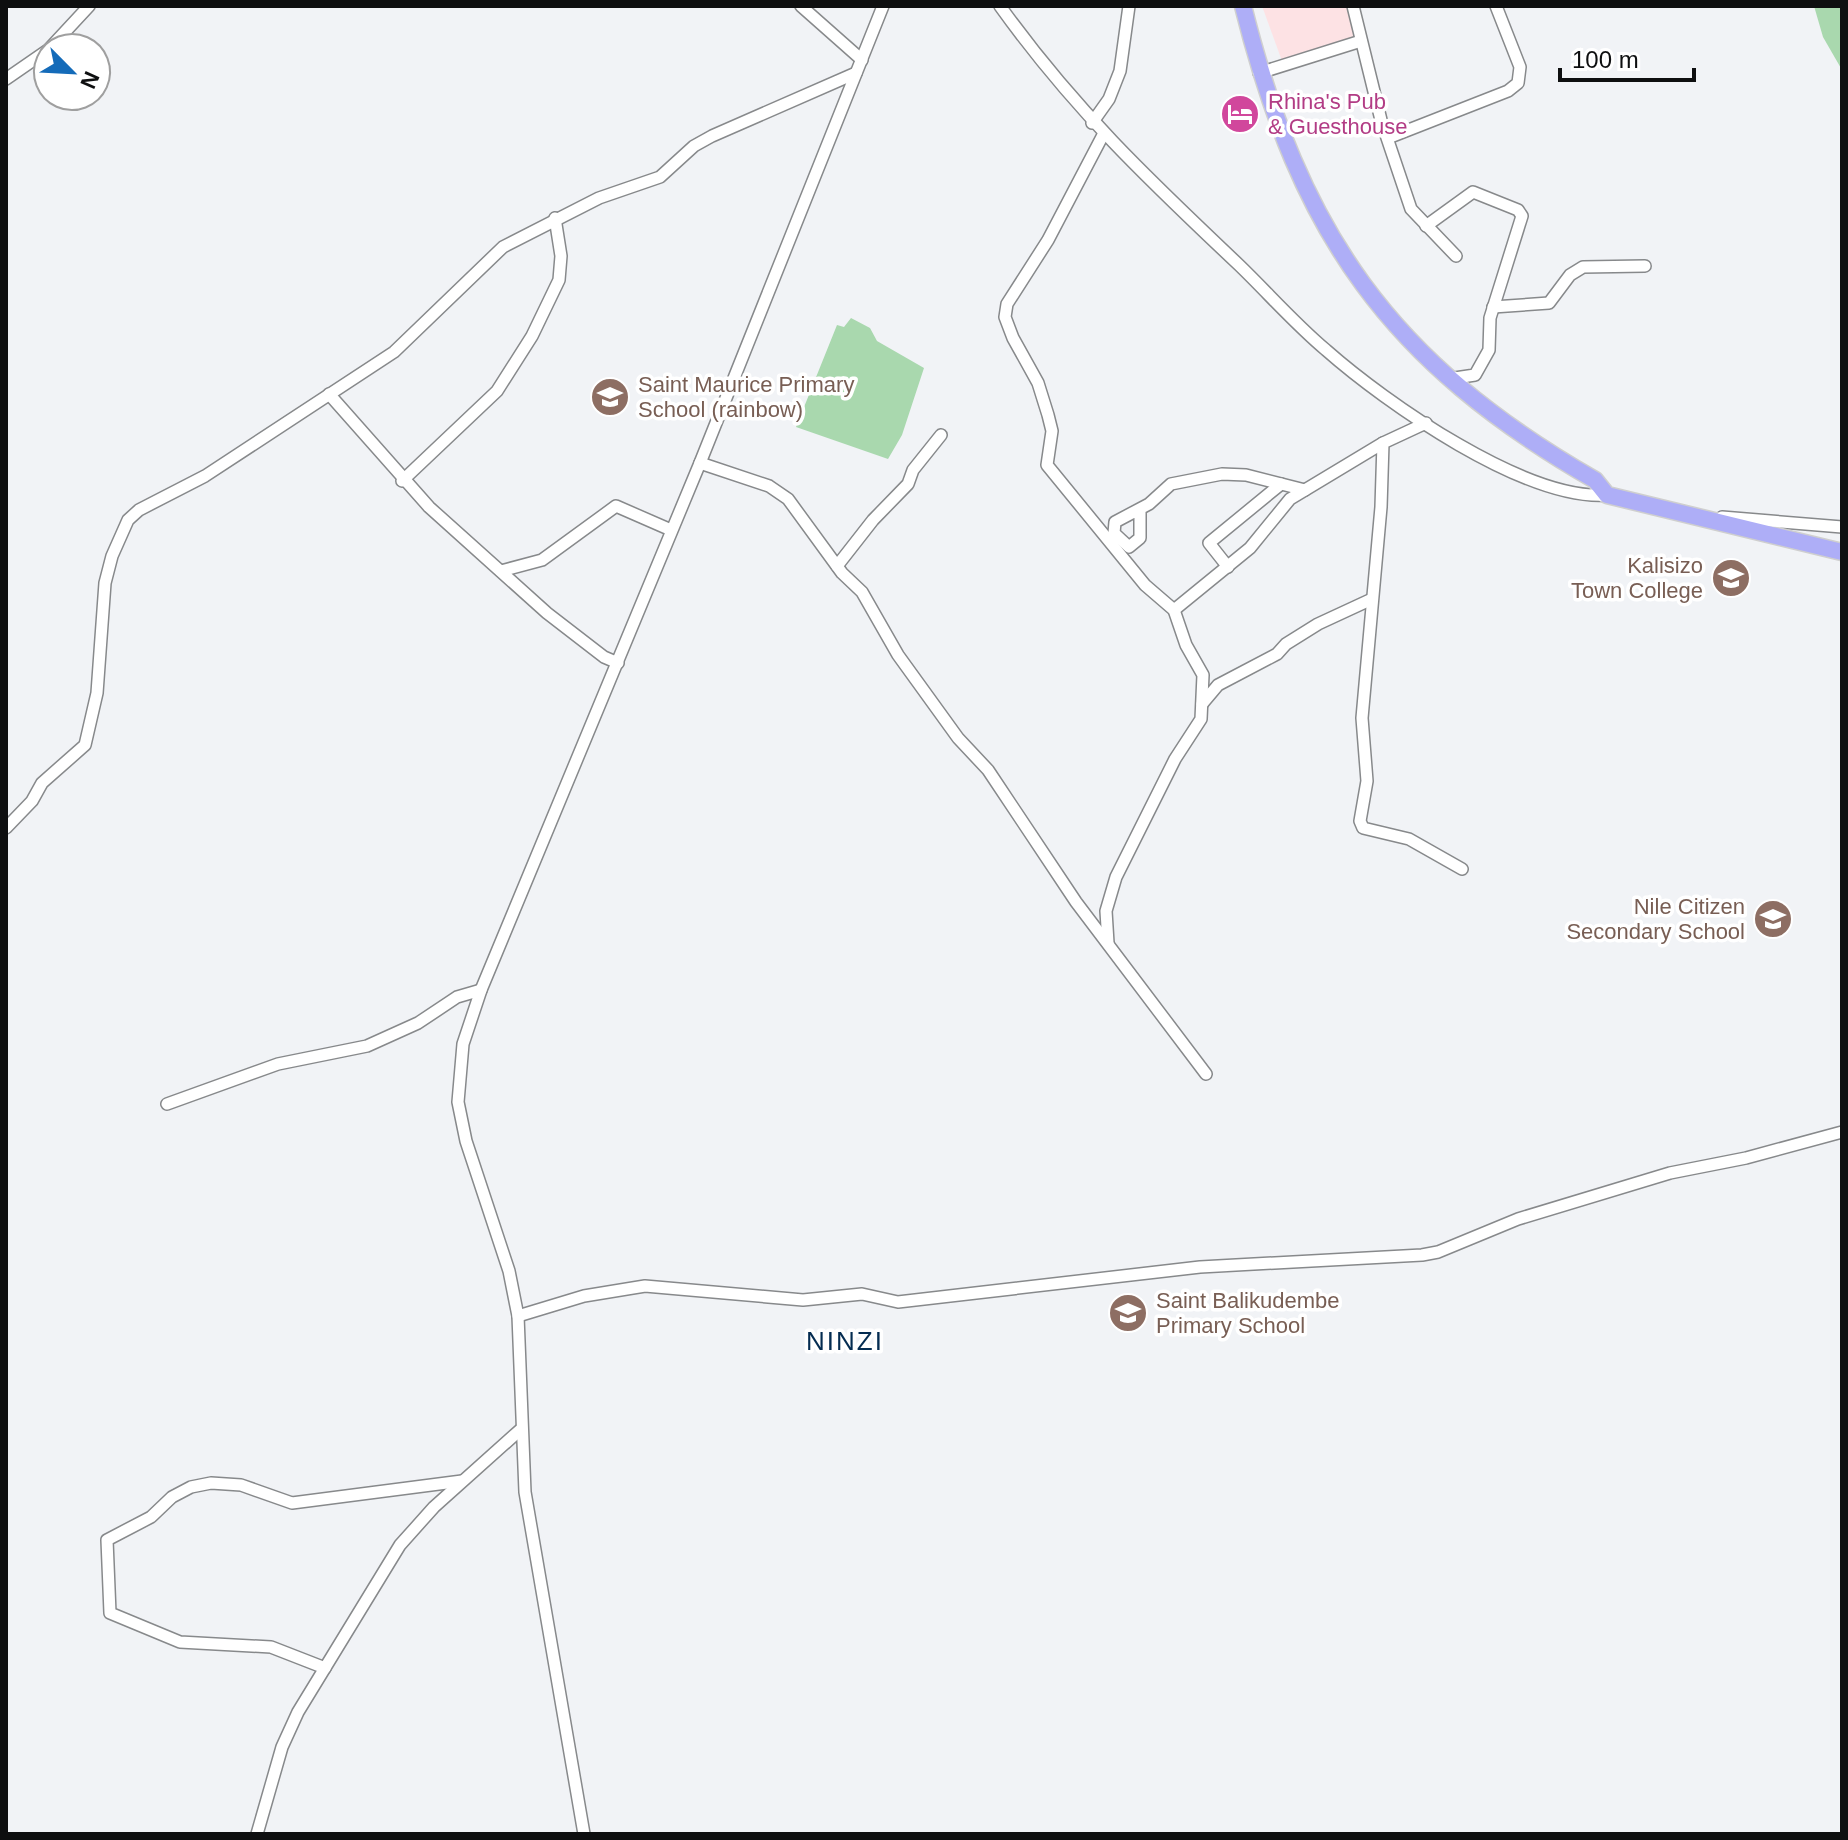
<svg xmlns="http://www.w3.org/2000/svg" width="1848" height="1840" viewBox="0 0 1848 1840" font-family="Arial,sans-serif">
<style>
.education{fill:#fde2e4}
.green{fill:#a9d8ae}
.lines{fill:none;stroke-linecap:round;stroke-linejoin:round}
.minor-casing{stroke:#87898b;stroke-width:14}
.highway-casing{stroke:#cfcfcf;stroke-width:19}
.minor{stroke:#fff;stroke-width:11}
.highway{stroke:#aeaef7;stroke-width:16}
.labels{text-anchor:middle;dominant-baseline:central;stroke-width:7;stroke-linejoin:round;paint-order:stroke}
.hotel-label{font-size:22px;fill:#b23c85;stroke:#fff;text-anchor:start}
.education-label{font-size:22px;fill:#785e54;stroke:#fff;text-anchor:start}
.quarter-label{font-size:26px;letter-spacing:2px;fill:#042c51;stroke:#fff}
</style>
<rect width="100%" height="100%" fill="#f1f3f6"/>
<polygon class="education" points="1262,6 1346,6 1355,38 1282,61"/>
<g class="green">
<polygon points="1814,6 1842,6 1842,70 1823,37"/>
<polygon points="851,318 870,328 877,341 924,368 902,435 888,459 796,427 837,325 844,327"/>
</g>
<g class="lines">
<defs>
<g id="minor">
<polyline points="801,6 862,60"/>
<path d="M1000,6C1073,108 1149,180 1239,265C1268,293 1295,324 1326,350C1386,403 1526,501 1607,495"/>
<polyline points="1353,6 1381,120 1411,209 1456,256"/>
<polyline points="50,48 89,6"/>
<polyline points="1259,73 1361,41"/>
<polyline points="6,79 48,50"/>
<polyline points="1092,123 1109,99 1120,71 1129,6"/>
<polyline points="1103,135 1048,240 1007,304 1005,317 1013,338 1038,383 1048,415 1052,431 1047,465 1145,585 1174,610 1186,645 1203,675 1201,719 1175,759 1116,877 1106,911 1108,943"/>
<polyline points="1388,138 1508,91 1518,83 1520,67 1496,6"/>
<polyline points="1426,226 1473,192 1518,210 1522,216 1490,318 1489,350 1475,375 1448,379"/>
<polyline points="1493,307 1549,303 1570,275 1583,267 1645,266"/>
<polyline points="329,394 429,507 547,613 604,657 618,663"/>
<polyline points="1426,423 1383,443 1381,507 1362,718 1367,781 1360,821 1363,828 1409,839 1462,869"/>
<polyline points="700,463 769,486 788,499 842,573 862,592 898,655 958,738 988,770 1076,902 1206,1074"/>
<polyline points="402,481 497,391 532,336 559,280 561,256 555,218"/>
<polyline points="1140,509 1140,538 1129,547 1114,533 1115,522 1149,504 1171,484 1222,474 1246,475 1305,490"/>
<polyline points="1722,517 1842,527"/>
<polyline points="837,566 873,520 908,484 913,470 941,435"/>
<polyline points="1228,567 1209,543 1281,484"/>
<polyline points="501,571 542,560 616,506 671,530"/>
<polyline points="1174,610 1250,548 1290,499 1383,443"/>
<polyline points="1202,704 1218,685 1277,654 1286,644 1318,624 1372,599"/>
<polyline points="6,828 32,801 42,783 85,745 97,693 105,583 112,556 128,520 139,510 205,476 394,352 503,247 599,198 660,177 694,146 712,136 856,73"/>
<polyline points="167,1104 278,1064 367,1046 418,1023 457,997 481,990"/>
<polyline points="518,1316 584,1296 645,1286 803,1300 862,1294 898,1302 1200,1267 1422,1255 1438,1252 1518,1219 1670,1173 1746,1158 1842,1132"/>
<polyline points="325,1668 271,1647 180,1642 110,1613 107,1540 151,1517 172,1497 191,1487 211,1483 241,1485 292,1503 462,1481"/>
<polyline points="257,1834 282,1747 298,1712 400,1545 434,1507 520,1430"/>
<polyline points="584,1834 525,1492 518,1316 509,1271 466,1141 458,1102 463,1044 481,990 700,463 883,6"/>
</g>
<path id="highway" d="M1243,6C1300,234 1389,362 1595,480L1607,495L1842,552"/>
</defs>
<use href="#minor" class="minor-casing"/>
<use href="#highway" class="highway-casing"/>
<use href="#minor" class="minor"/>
<use href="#highway" class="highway"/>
</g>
<defs>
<symbol id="hotel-disc" viewBox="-11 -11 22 22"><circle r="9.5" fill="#d1479c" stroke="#fff"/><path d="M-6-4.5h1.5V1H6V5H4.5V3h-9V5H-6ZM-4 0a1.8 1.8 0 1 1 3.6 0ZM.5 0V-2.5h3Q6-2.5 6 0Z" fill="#fff"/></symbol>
<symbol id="school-disc" viewBox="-11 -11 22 22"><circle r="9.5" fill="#8d6e63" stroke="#fff"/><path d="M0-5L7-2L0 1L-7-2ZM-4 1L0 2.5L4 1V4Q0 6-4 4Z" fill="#fff"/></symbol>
</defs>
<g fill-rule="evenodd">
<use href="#hotel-disc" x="1218" y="92" width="44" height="44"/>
<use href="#school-disc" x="588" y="375" width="44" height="44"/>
<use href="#school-disc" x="1709" y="556" width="44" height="44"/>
<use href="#school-disc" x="1751" y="897" width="44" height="44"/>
<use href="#school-disc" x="1106" y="1291" width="44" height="44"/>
</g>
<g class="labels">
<g class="hotel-label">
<text x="1268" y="101">Rhina's Pub<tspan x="1268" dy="25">&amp; Guesthouse</tspan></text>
</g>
<g class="education-label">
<text x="638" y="384">Saint Maurice Primary<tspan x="638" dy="25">School (rainbow)</tspan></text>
<text x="1703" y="565" text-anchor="end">Kalisizo<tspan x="1703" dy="25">Town College</tspan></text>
<text x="1745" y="906" text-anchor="end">Nile Citizen<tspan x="1745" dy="25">Secondary School</tspan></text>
<text x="1156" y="1300">Saint Balikudembe<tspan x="1156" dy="25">Primary School</tspan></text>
</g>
<g class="quarter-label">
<text x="845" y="1341">NINZI</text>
</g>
</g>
<rect width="1848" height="1840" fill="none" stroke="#0e0f10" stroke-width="16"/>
<g transform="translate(72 72) rotate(114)"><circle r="38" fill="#ffffff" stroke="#9f9f9f" stroke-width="2"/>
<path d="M0-6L14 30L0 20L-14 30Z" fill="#146bb9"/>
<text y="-12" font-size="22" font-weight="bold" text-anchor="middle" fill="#0e0f10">N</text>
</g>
<path d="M1560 68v12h134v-12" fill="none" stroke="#0e0f10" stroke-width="4"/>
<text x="1572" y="68" font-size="24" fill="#0e0f10" stroke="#ffffff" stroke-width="6" paint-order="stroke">100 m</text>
</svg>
